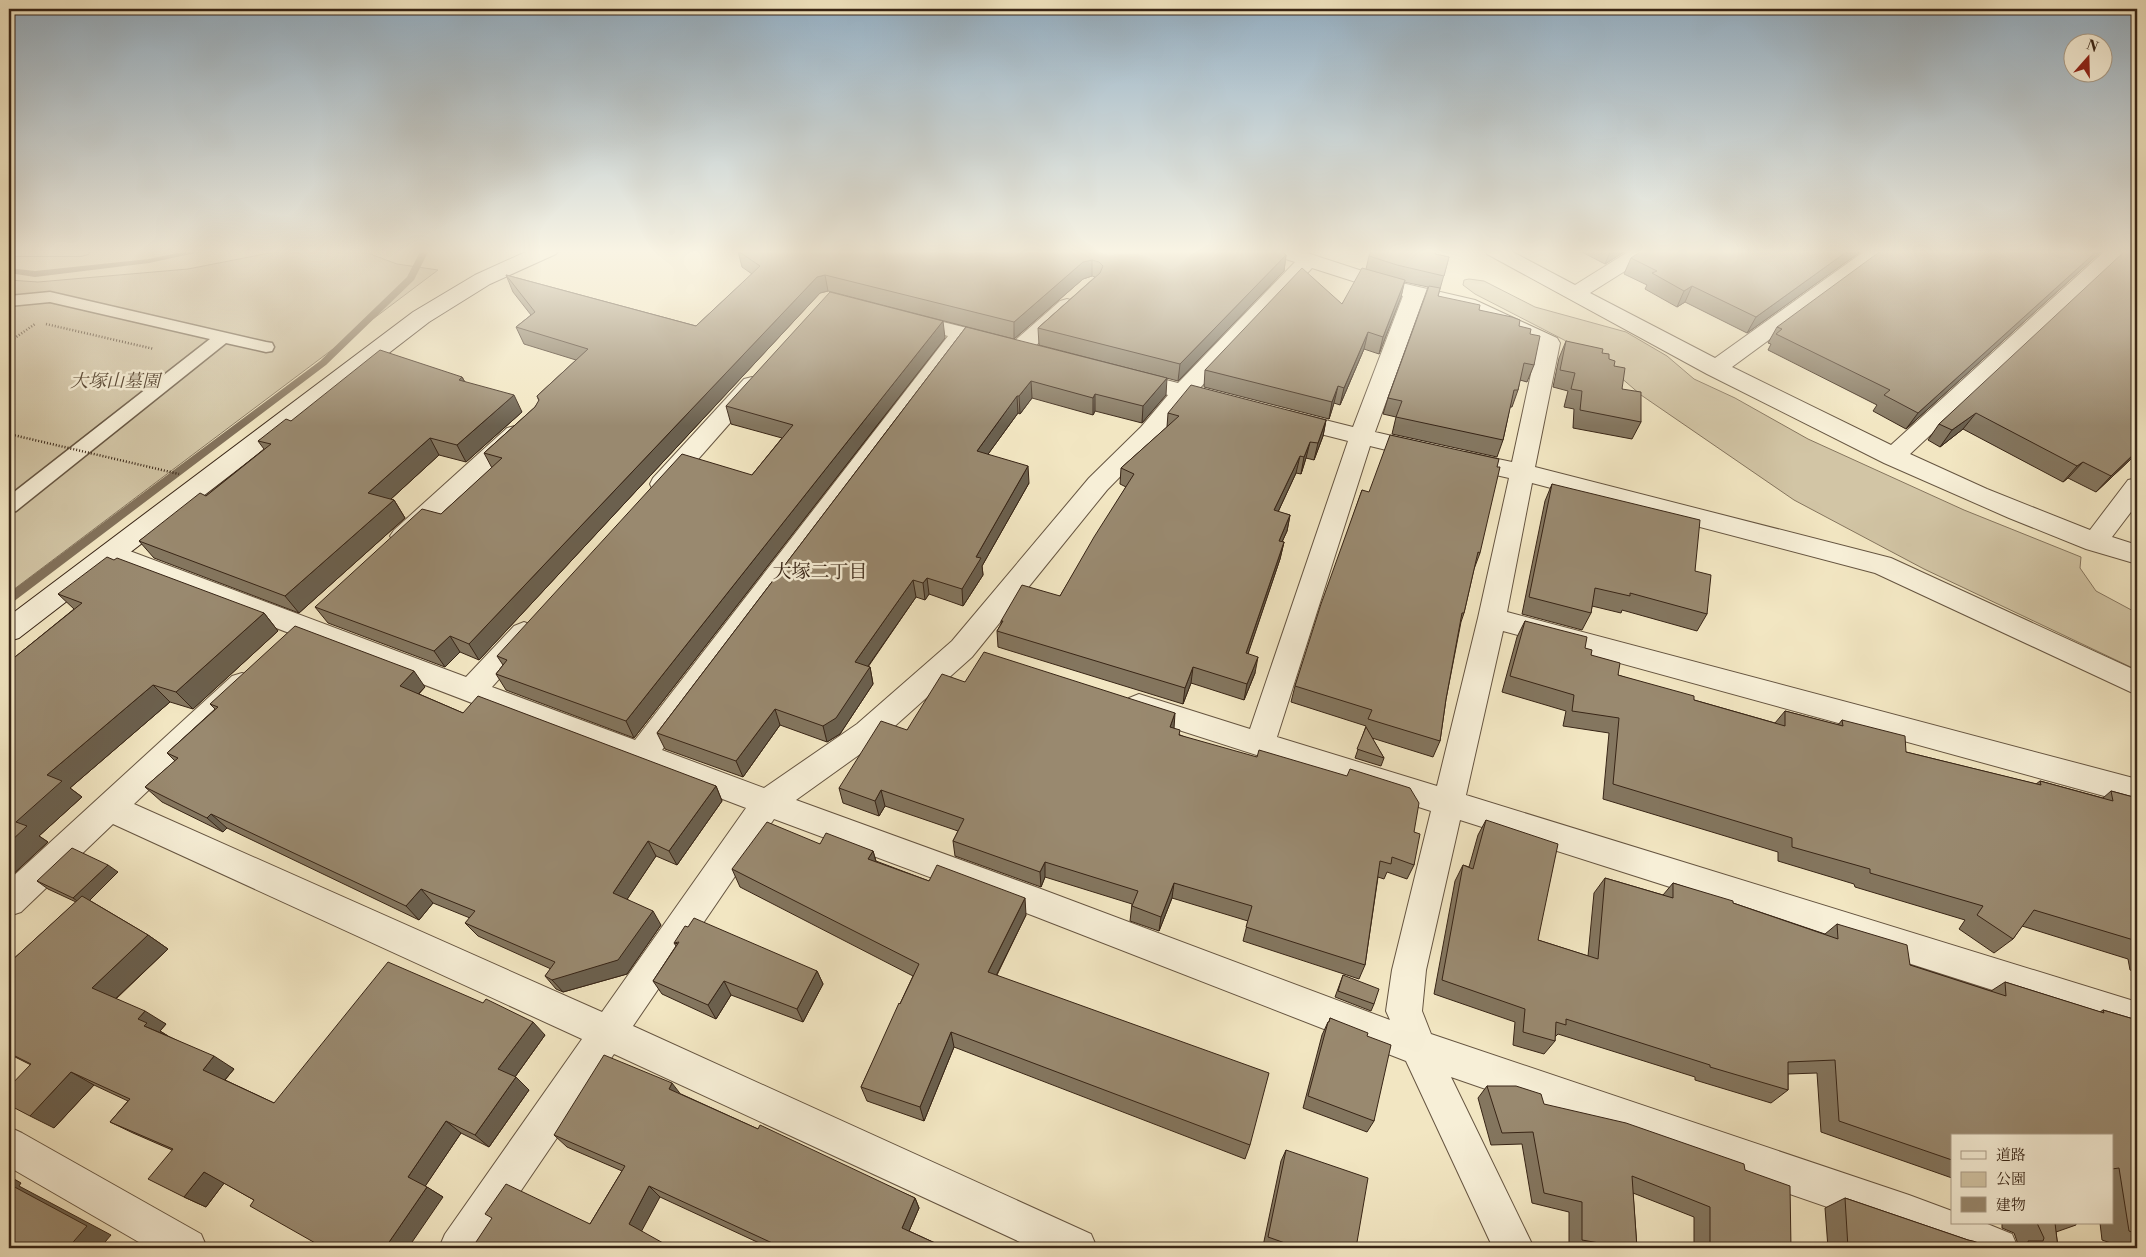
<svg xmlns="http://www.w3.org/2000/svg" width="2146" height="1257" viewBox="0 0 2146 1257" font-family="'Libre Bodoni','Noto Serif JP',serif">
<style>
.green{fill:#d2c5a5;stroke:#85755e}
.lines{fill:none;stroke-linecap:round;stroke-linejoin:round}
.stream{fill:#82715a;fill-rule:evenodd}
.lane-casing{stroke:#665541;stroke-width:3}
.street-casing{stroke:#665541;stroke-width:2}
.secondary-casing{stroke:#382516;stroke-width:2}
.path{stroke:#382516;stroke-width:2.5;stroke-dasharray:1 2;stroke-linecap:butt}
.lane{fill:#f7efd7;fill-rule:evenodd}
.street{fill:#f7efd7;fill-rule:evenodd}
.secondary{fill:#f7efd7;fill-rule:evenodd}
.path-bridge{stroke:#382516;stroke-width:2.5;stroke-dasharray:1 2;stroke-linecap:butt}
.wall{fill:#84765f;stroke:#382516}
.shaded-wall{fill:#6b604e;stroke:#382516}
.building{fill:#99896f;stroke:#382516}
.labels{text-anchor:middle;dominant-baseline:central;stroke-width:5;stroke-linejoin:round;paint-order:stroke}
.park-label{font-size:18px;font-style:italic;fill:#5e4d3a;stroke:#f7efd7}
.neighbourhood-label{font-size:19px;fill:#382516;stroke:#f7efd7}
</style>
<rect width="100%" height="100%" fill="#f2e6c2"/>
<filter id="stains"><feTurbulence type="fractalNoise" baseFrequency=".004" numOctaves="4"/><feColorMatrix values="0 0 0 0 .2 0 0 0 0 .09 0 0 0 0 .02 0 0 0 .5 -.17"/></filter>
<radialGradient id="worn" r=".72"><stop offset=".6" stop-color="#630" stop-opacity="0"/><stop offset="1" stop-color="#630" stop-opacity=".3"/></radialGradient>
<g class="green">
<polygon points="280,251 362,251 397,264 438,270 9,593 9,280 38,282 188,269"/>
<polygon points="1469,279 1484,281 1535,307 1626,332 1667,356 1694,379 1735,398 1808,439 1964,510 2081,557 2080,568 2096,591 2137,613 2137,670 1924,569 1794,500 1641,395 1597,357 1475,294 1463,285 1464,280"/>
</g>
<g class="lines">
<g class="stream">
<polygon points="192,250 209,250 149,263 35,277 9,273 9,268 35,271 149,259"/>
<polygon points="421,250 429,250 414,280 326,365 13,602 9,603 9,593 320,361 407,277"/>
</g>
<defs>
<polygon id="lane" points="50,292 266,342 272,343 274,347 272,351 266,352 226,343 16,511 9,513 9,496 210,339 50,302 9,306 9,296"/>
<g id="street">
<polygon points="9,250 91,250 88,254 81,256 12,256 9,255"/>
<path d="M1267,250H1298L1393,281L1475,300L1557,338L1560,343L1535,467L1891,558L2137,671V695L1875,573L1532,483L1507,612L2137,779V805L1503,631L1466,795L2137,1002V1036L1460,820L1426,970L1422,1011L1431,1034L1909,1195L1952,1211V1223H1985L2012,1234L2018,1248H1946L1451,1077L1534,1248H1493L1406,1061L1034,916L774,819L633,1026L1091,1234L1097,1248H1033L614,1054L482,1248H439L445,1234L582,1039L113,824L21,912L9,916V880L232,676L242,673L252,676L256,684L252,692L134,804L602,1012L746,808L101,561L97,554L101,547L110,545L119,547L466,677L514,626L524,622L534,626L538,633L534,640L492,687L635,740L948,336L899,324L896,319L899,314L907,313L1007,338L1010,343L1007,348L999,350L967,341L662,750L764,788L857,724L952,641L1089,478L1141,427L1168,395L1122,383L1119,378L1122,373L1130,371L1178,383L1295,262L1270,254ZM1312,268L1381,290L1403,296L1353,427L1289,411L1281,414L1277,419L1281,424L1348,441L1250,729L1139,694L1129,698L1124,706L1129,714L1431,811L1392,970L1386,1011L1390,1020L1041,889L796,800L877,742L972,657L1107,490L1157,439L1188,401L1221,409L1229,407L1233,402L1229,397L1199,389ZM1423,300L1461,309L1537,346L1512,462L1465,452L1456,454L1453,460L1456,466L1509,478L1478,618L1437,786L1277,737L1370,446L1423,459L1431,457L1435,451L1431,445L1375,432Z"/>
<polygon points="1484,250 1509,250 1575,285 1631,250 1655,250 1652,254 1590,293 1715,358 1866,250 1889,250 1886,254 1732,367 1891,445 2106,250 2128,250 1910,454 1987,489 2090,530 2128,480 2137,478 2137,504 2112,537 2137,545 2137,564 2086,549 2009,518 1884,463 1707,374 1487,254"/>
<polygon points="1067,299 1074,301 1078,305 1074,309 1028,353 1020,355 1012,353 1009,348 1012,343 1060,301"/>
<polygon points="752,377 760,379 763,384 760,389 671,490 662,492 653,490 650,484 653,478 744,379"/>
<polygon points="515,426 523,428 527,434 523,440 412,542 403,545 394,542 390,536 394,530 507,428"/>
<polygon points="9,1127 22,1133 201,1234 207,1248 149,1248 9,1167"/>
</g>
<polygon id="secondary" points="530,250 559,250 556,254 490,284 429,322 19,638 9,641 9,616 413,312 475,275"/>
</defs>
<use href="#lane" class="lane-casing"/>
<use href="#street" class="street-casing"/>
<use href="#secondary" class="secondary-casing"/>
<g class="path">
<polyline points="46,324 154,349"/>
<polyline points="9,342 35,324"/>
</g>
<use href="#lane" class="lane"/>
<use href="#street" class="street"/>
<use href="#secondary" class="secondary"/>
<polyline class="path-bridge" points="9,434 179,474"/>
</g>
<g class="wall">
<polygon points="1578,250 1627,250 1605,264"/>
<polygon points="1863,250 1747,333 1685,302 1677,307 1645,289 1647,285 1624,274 1631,258"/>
<polygon points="2103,250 1906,429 1873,411 1877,405 1768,350 1771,344 1768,343 1777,327"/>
<polygon points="2137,250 2137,460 2132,458 2096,492 2068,478 2063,482 1963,429 1940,447 1928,440 1939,424"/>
<polygon points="738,251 1286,255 1284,271 1178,381 1039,345 1038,328 1095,277 1092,276 1083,279 1014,339 828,291 820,293 479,660 460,652 445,667 328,623 315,607 441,514 492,468 484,453 535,407 539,401 537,396 576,360 524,344 516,327 531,315 513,292 506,275 696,326 752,274 742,267"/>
<polygon points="1435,254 1449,257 1438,296 1479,310 1519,326 1530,334 1534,365 1527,382 1520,380 1518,390 1512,407 1510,407 1503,440 1497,457 1392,434 1396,417 1383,414 1388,398 1428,287 1404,282 1401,297 1379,354 1364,349 1340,405 1334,403 1329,419 1204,387 1205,370 1342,304 1366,269 1369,256"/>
<polygon points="966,327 1166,395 1142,423 1095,411 1093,415 1032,398 1020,414 1018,413 988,454 1029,483 982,566 983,575 963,606 929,594 925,600 916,597 868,667 870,667 873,684 840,734 827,742 780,725 743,777 665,749 657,733"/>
<polygon points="945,338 634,738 506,690 496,674 503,665 497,656 752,475 782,438 731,424 726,406"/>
<polygon points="1566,341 1602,353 1614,366 1622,389 1641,422 1632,439 1573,428 1574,409 1564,407 1568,391 1553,387 1559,358"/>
<polygon points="462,377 465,382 522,412 466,462 439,455 391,499 394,500 405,518 299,613 154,558 139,541 206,496 264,449 258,441 291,421"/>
<polygon points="1168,413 1326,420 1323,436 1314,460 1306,458 1301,474 1296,473 1278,512 1290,515 1287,531 1282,542 1284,542 1280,559 1248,653 1255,673 1244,700 1191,683 1183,704 998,647 997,631 1001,624 1001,621 1060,596 1126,487 1120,484 1121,468 1167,427"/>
<polygon points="1552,484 1695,571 1707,614 1697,631 1622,610 1621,613 1592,606 1591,613 1582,630 1522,614 1545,501"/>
<polygon points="1362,490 1480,553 1474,569 1464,613 1461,622 1446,699 1440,741 1433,757 1372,738 1384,758 1381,766 1355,758 1366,726 1291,702 1295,686"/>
<polygon points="58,594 264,613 278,631 193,709 170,702 70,788 82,797 39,836 48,842 9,878 15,657 74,609"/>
<polygon points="1525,621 1585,648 1591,655 1618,675 1694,700 1775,723 1785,711 1838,725 1842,720 1906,752 2036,784 2040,781 2103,798 2111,791 2137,798 2137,972 2130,970 2128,959 2022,926 2013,939 1994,953 1959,929 1965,920 1855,887 1854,884 1778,861 1778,852 1603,799 1609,733 1563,726 1566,711 1502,692 1517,637"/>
<polygon points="965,682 1174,728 1180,735 1414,832 1414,865 1407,879 1387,872 1384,879 1378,877 1365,965 1359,979 1243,941 1248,921 1172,898 1159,931 1130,921 1132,904 1045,877 1041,887 955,856 953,841 958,831 885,806 879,816 843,803 839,788 907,730"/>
<polygon points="425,687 419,694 463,713 716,786 722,801 677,865 656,856 627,899 661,925 627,974 563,992 556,989 545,976 551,969 478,936 465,923 470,918 433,903 419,920 227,828 223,832 162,802 145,787 175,761 167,753 215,709 210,704"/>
<polygon points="1486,820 1538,940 1588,956 1594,893 1605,878 1663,895 1673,883 1733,903 1825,934 1837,924 1910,965 1991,991 2005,982 2100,1012 2103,1010 2137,1020 2137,1248 2125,1248 2102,1240 2100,1223 2112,1223 2112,1136 1952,1136 1952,1178 1821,1132 1817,1073 1788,1074 1788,1090 1771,1103 1695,1080 1695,1077 1558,1034 1555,1037 1555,1041 1544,1054 1513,1045 1515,1022 1434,994 1455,881 1463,865 1469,867 1478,835"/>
<polygon points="820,844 873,851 876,861 929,881 1026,915 997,975 1250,1145 1245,1159 954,1047 924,1121 867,1101 861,1087 913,976 740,887 732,869"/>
<polygon points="118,872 89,900 148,935 168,949 116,999 166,1024 160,1031 168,1036 234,1069 225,1080 274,1103 545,1035 515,1077 529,1090 489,1147 461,1133 425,1186 443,1197 254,1200 224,1183 206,1207 184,1197 172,1150 133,1133 110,1122 128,1101 94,1085 54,1128 31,1065 9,1054 9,963 76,902 48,889 37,881"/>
<polygon points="674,943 817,971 823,984 803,1022 731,995 716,1019 662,994 653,981 676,946"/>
<polygon points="1343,975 1374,1004 1371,1011 1335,997"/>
<polygon points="1330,1018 1367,1036 1374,1121 1367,1132 1303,1108 1322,1035 1328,1022 1329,1022"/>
<polygon points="1487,1086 1745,1170 1791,1248 1694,1248 1694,1217 1633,1193 1637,1248 1569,1248 1569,1212 1532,1203 1522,1144 1491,1145 1478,1098"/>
<polygon points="681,1094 758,1129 915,1198 919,1208 909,1231 946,1248 770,1248 660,1197 590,1224 622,1171 567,1147 554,1135"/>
<polygon points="1286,1150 1356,1248 1269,1248 1263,1246 1281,1161"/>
<polygon points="1845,1198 1968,1240 1993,1248 1828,1248 1825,1208"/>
<polygon points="2002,1223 2076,1223 2076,1225 2056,1232 2058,1248 2008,1248 2018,1244 2014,1233 2002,1228"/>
</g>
<g class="shaded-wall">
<polygon points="1611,250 1627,250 1605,264"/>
<polygon points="1849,250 1863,250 1747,333 1756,317"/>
<polygon points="2098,250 2103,250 1906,429 1918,413"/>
<polygon points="1286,255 1284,271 1178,381 1180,364"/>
<polygon points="1092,260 1092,276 1083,279 1014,339 1014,322 1083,262"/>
<polygon points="825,275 828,291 820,293 479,660 469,644 817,277"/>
<polygon points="1405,280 1401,297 1379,354 1383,337"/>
<polygon points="1692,286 1685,302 1677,307 1684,291"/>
<polygon points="943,321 945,338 634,738 626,721"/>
<polygon points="1368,332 1364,349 1340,405 1344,388"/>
<polygon points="462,377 471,394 459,380"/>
<polygon points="1167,378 1166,395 1142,423 1143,406"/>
<polygon points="1031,381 1032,398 1020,414 1019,396"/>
<polygon points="1338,386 1334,403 1329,419 1332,402"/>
<polygon points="1095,394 1095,411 1093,415 1093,398"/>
<polygon points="514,395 522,412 466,462 457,445"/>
<polygon points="1017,396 1018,413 978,468 977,451"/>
<polygon points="1976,413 1963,429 1940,447 1952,430"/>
<polygon points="1326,420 1323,436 1314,460 1318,443"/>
<polygon points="430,438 439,455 379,510 368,493"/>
<polygon points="1310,442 1306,458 1301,474 1304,457"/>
<polygon points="2137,451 2132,458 2096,492 2111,476"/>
<polygon points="1300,456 1296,473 1271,527 1274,510"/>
<polygon points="2083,462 2068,478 2063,482 2077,466"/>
<polygon points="1028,466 1029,483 982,566 983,575 963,606 962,589 976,557"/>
<polygon points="394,500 405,518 299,613 285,596"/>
<polygon points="1290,515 1287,531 1275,557 1279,541"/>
<polygon points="1284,542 1280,559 1243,669 1246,653"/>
<polygon points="927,578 929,594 925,600 923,583"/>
<polygon points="913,580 916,597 859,679 855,662"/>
<polygon points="264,613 278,631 193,709 176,692"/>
<polygon points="450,636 460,652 445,667 434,651"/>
<polygon points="1258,657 1255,673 1244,700 1247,684"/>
<polygon points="870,667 873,684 840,734 827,742 823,726"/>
<polygon points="1193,667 1191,683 1183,704 1185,688"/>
<polygon points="414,671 425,687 411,701 400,686"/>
<polygon points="153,685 170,702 70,788 82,797 39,836 48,842 9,878 9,843 16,822 47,775"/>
<polygon points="775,709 780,725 743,777 736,761"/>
<polygon points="1175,713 1174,729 1170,727"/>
<polygon points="716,786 722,801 677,865 669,851"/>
<polygon points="881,790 885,806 879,816 875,801"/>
<polygon points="211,814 227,828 223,832 207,818"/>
<polygon points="648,841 656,856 622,907 613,893"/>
<polygon points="873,851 878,869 868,859"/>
<polygon points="1045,862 1045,877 1041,887 1040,872"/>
<polygon points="108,865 118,872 84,906 73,898"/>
<polygon points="1174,883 1172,898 1159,931 1161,917"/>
<polygon points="421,889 433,903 419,920 406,906"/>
<polygon points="1025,898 1026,915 990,988 988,972"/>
<polygon points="653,911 661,925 627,974 563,992 552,980"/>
<polygon points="148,935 168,949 113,1001 92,988"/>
<polygon points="817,971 823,984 803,1022 797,1009"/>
<polygon points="724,981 731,995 716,1019 708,1005"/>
<polygon points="145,1011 166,1024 160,1031 168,1036 144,1026 138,1019"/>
<polygon points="533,1022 545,1035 512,1081 498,1069"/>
<polygon points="951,1032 954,1047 924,1121 920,1107"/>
<polygon points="214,1056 234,1069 223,1082 203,1070"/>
<polygon points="71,1072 94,1085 54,1128 30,1116"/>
<polygon points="516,1077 529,1090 489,1147 475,1135"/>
<polygon points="672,1083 682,1096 669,1089"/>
<polygon points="446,1121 461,1133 424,1188 408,1177"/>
<polygon points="204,1172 225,1182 206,1207 184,1197"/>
<polygon points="9,1176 21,1183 19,1186 111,1235 100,1248 68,1248 9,1184"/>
<polygon points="649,1186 660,1197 640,1234 629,1224"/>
<polygon points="427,1187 443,1197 408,1248 385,1248"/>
<polygon points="915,1198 919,1208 906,1238 902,1228"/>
</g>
<g class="building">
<polygon points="742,250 1281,250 1286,255 1180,364 1038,328 1100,273 1103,266 1099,262 1092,260 1083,262 1014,322 825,275 817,277 469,644 450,636 434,651 315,607 422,509 441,514 502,458 484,453 535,407 539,400 537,396 588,349 516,327 535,312 506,275 696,326 760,266 738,251"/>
<polygon points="1372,250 1437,250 1435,254 1449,257 1444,276 1397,265 1369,256"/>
<polygon points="1643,250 1849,250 1756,317 1692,286 1684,291 1652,273 1657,271 1631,258"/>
<polygon points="1882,250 2098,250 1918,413 1884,395 1890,390 1776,334 1782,329 1777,327"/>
<polygon points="2126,250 2137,250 2137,451 2111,476 2083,462 2077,466 1976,413 1952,430 1939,424"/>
<polygon points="1302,268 1342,304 1362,268 1405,280 1383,337 1368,332 1344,388 1338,386 1332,402 1205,370"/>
<polygon points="1429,286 1440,288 1438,296 1480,305 1479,310 1512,317 1520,320 1519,326 1531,329 1530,334 1540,336 1534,365 1524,363 1518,390 1514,390 1503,440 1396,417 1402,401 1388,398"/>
<polygon points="830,292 943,321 626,721 496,674 507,660 497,656 682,454 752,475 793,425 726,406"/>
<polygon points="966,327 1167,378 1143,406 1095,394 1093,398 1031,381 1019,396 1017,396 977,451 1028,466 976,557 981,558 962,589 927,578 923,583 913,580 855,662 870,667 836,718 823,726 775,709 736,761 657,733"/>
<polygon points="1566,341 1603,349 1602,353 1609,354 1609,359 1615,361 1614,366 1625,368 1622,389 1641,392 1641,422 1580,410 1582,391 1571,389 1575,373 1560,370"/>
<polygon points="380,350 462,377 459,380 514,395 457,445 430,438 368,493 394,500 285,596 139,541 200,493 206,496 271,444 258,441 286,419 291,421"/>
<polygon points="1191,385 1326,420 1318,443 1310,442 1304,457 1300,456 1274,510 1290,515 1279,541 1284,542 1246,653 1258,657 1247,684 1193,667 1185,688 997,631 1003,621 1001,621 1022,585 1060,596 1094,537 1134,474 1121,468 1179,416 1168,413"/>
<polygon points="1390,435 1499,459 1497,467 1500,467 1480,553 1478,552 1464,613 1462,613 1446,699 1440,741 1368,719 1372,710 1295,686 1321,604 1362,490 1369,492"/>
<polygon points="1552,484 1700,520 1695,571 1711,575 1707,614 1630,593 1630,596 1595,588 1591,613 1529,597"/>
<polygon points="107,557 114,560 117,558 264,613 176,692 153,685 47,775 62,781 16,822 27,826 9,843 9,654 15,657 82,603 58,594"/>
<polygon points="1525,621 1587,637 1585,648 1592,650 1591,655 1620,663 1618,675 1694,696 1694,700 1785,726 1785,711 1843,726 1842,720 1905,736 1906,752 2041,785 2040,781 2113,801 2111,791 2137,798 2137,941 2034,910 2013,939 1977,915 1983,906 1870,873 1870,869 1792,847 1792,838 1613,784 1619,718 1572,711 1574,695 1510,676"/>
<polygon points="295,626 414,671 400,686 463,713 478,696 716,786 669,851 648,841 613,893 653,911 618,960 552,980 545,976 555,962 465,923 475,911 421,889 406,906 211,814 207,818 145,787 178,758 167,753 218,707 210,704"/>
<polygon points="984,652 1175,713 1170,727 1180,730 1179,735 1257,757 1259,750 1347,776 1350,769 1410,788 1419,803 1414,832 1420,834 1414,865 1392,857 1391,864 1380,861 1365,965 1246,927 1252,906 1174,883 1161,917 1132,906 1138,891 1045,862 1040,872 953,841 964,819 881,790 875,801 839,788 881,721 907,730 942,674 965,682"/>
<polygon points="1366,727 1384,758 1357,749"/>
<polygon points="1486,820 1558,844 1538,940 1598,959 1605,878 1673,898 1673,883 1733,901 1733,903 1838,939 1837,924 1907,945 1910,965 2006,996 2005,982 2104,1013 2103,1010 2137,1020 2137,1234 2129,1231 2119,1168 2112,1169 2112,1136 1952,1136 1952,1160 1839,1121 1835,1060 1788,1062 1788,1090 1710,1067 1710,1065 1566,1019 1566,1025 1556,1022 1555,1041 1523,1032 1525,1009 1442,980 1463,865 1473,869"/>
<polygon points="767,822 820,844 826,833 873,851 868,859 929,881 937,865 1025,898 988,972 1269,1073 1250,1145 951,1032 920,1107 861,1087 899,1003 900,1004 919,964 732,869"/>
<polygon points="72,848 108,865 73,898 37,881"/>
<polygon points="82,896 148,935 92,988 145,1011 138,1019 147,1023 144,1026 214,1056 203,1070 274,1103 388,962 483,1003 486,999 533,1022 498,1069 516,1077 475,1135 446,1121 408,1177 427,1187 385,1248 324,1248 250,1206 254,1200 204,1172 184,1197 148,1179 173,1149 110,1122 130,1099 71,1072 30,1116 9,1105 9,1087 31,1064 9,1053 9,963"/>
<polygon points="694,918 817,971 797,1009 724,981 708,1005 653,981 679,942 674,943 685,926 688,927"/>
<polygon points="1343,975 1379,989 1374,1004 1338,991"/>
<polygon points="1330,1018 1368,1033 1367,1036 1391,1045 1374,1121 1308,1096 1328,1022 1329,1022"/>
<polygon points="604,1055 672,1083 669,1089 758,1129 760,1125 915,1198 902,1228 946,1248 783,1248 649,1186 629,1224 672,1248 472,1248 492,1218 485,1214 506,1184 590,1224 625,1166 554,1135"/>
<polygon points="1487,1086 1516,1086 1541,1094 1544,1104 1626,1123 1744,1164 1745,1170 1790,1186 1791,1248 1710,1248 1710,1207 1632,1176 1637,1248 1628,1248 1582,1240 1582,1202 1544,1193 1533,1132 1502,1133"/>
<polygon points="1286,1150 1368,1178 1356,1248 1299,1248 1268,1237"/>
<polygon points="9,1184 87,1226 68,1248 9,1248"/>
<polygon points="1845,1198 1968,1240 1973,1241 1993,1248 1848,1248"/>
<polygon points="2037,1223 2055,1223 2058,1248 2029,1248 2028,1241 2043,1241 2044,1238"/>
</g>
<linearGradient id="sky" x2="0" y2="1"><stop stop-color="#93aec2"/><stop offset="0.59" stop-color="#f9f4e4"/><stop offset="1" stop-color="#f9f4e4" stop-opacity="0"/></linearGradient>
<rect width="2146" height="426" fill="url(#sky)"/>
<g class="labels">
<g class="park-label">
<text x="115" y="381">大塚山墓園</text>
</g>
<g class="neighbourhood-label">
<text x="820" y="572">大塚二丁目</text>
</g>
</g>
<rect width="2146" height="1257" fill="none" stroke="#f2e6c2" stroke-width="30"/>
<rect x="10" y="10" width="2126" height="1237" fill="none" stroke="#382516" stroke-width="2.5"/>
<rect x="15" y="15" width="2116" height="1227" fill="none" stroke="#382516"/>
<rect x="1951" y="1134" width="162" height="90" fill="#f7efd7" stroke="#ab9e8a"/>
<rect x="1961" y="1151" width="25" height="8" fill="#f7efd7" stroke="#ab9e8a"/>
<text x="1996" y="1160" font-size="15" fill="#382516">道路</text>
<rect x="1961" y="1172" width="25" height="15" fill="#d2c5a5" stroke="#ab9e8a"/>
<text x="1996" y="1184" font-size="15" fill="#382516">公園</text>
<rect x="1961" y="1197" width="25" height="15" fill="#99896f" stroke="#ab9e8a"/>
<text x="1996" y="1210" font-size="15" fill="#382516">建物</text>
<g transform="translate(2088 58) rotate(20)"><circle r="24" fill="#f7efd7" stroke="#ab9e8a"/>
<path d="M0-4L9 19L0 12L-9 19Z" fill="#8f2418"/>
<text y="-8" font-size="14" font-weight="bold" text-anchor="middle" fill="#382516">N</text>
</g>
<rect width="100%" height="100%" filter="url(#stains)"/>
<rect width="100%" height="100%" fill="url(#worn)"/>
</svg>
